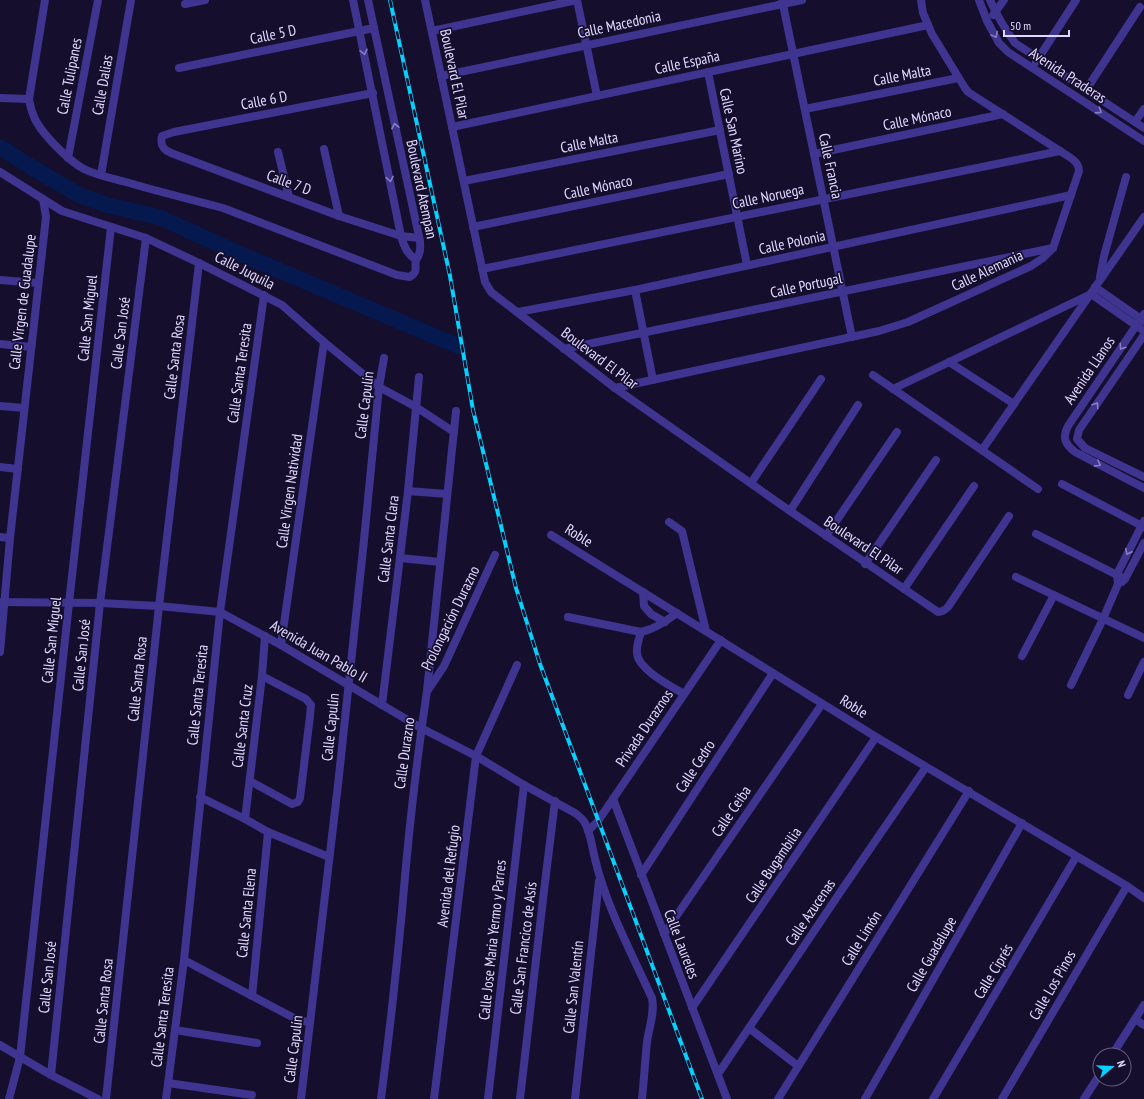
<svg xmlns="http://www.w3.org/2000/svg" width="1144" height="1099" viewBox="0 0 1144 1099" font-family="'PT Sans Narrow',sans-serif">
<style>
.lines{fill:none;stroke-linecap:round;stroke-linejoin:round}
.river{stroke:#05194e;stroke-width:16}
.minor{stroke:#3f3490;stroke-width:8}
.rail-casing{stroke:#05d1ff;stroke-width:4}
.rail{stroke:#150e2c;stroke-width:2.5;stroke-dasharray:8;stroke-linecap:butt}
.oneway{stroke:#877ec2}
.labels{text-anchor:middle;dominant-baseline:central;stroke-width:3.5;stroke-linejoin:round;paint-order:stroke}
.street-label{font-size:15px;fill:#e0d9ff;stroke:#150e2c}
</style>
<rect width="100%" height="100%" fill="#150e2c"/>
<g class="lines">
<polyline class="river" points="0,147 28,165 79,195 107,205 159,217 238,253 458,346"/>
<g class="minor">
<path d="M45,0L29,99C30,104 31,110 33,114C38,131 69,161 84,169C96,175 110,178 122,181C156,191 189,199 223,208L397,275L410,277C419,271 414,268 416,260C417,259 419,255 419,254C421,250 420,245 420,241L368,0"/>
<path d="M353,0L401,236C404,246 407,254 416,260"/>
<path d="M425,0L485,282L491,292L615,388L790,511L938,612C942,612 945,610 948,607L1009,516"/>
<polyline points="577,0 597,96"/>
<polyline points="782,0 852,337"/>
<polyline points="979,0 987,21 999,43 1008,52 1144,141"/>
<path d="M990,0C997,16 1005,29 1015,43L1144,128"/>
<polyline points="185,4 205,0"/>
<polyline points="993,15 1004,0"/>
<polyline points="432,31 577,0"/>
<polyline points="1036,62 1076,0"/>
<polyline points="179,68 374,28"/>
<polyline points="708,72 747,265"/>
<polyline points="441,76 802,0"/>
<polyline points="1086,90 1140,7"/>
<path d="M373,93L174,132L162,136C160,145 163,150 171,153L339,216L401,236L419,238"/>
<polyline points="0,98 29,99"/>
<polyline points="805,109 958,78"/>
<polyline points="1135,122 1144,109"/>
<polyline points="452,127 928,25"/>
<polyline points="324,149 339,216"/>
<polyline points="278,152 289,197"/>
<polyline points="814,154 1003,114"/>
<polyline points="68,158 98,0"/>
<polyline points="0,172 62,211 146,238 199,263 282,305 324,342 379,387 416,407 454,432"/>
<polyline points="101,175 131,0"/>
<polyline points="464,181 720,130"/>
<polyline points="473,227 729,174"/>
<polyline points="482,269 1060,151"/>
<polyline points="1100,277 1104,256 1126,177"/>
<polyline points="0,280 38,283"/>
<polyline points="1095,287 1144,321"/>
<polyline points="635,290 653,380"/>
<polyline points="518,312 635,290 1071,195"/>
<path d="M1144,314L1068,426C1062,438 1065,444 1075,452L1144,488"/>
<polyline points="1144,335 1079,430 1077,439 1085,448 1144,477"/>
<polyline points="0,344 31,347"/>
<polyline points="564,349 1053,248"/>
<polyline points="949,362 1014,404"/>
<polyline points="873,375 1038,489"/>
<path d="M615,388L879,331L908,322L1031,266L1043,258L1053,248L1079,171C1079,165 1076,162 1071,158L968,92L965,88L932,34L923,13L921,0"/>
<polyline points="893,389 1091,294 1144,331"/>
<polyline points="0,406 24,408"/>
<polyline points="982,450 1144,217"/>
<polyline points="0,467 18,469"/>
<polyline points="751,483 821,379"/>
<polyline points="1062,484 1144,527"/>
<polyline points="408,491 447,494"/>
<polyline points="790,511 858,405"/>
<polyline points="669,522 682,531 706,631"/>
<polyline points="1036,534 1125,579"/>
<polyline points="551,535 876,737 1127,886 1144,898"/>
<polyline points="826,536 897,432"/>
<polyline points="0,537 10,538"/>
<polyline points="400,558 440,562"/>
<polyline points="865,564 936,460"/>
<polyline points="1016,577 1144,638"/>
<polyline points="1122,582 1125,579 1144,543"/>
<polyline points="904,589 974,486"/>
<polyline points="643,592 644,606 651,614 665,622"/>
<path d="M0,602L100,603L159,606L220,612L281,645L421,728L476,756L524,785L575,813C578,815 580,817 582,819C590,827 592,848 595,859C606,906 632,954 652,998C655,1013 649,1027 647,1042C645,1061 644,1080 642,1099"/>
<path d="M568,617L641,632C655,629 666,621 677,613"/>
<path d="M641,632C639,639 636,646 637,654C639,670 671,686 684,694"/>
<polyline points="281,645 324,342"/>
<polyline points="0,652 10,538 46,217 43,199"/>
<polyline points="1022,656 1054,595"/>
<polyline points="1071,685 1103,619 1118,584 1117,574 1144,521"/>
<polyline points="428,690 444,666 495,555"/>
<polyline points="1128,695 1144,662"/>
<polyline points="382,705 408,491 419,377"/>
<polyline points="250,781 292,804 298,802 300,798 310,716 311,705 306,699 262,676"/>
<polyline points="200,797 245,819 268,832 329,857"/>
<polyline points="613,799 727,1099"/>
<polyline points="245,819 262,676 265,636"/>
<polyline points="588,831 598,821 721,640"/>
<polyline points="641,875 773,673"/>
<polyline points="664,934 822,704"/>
<polyline points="184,960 294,1018 310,1023"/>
<polyline points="252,996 268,832"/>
<polyline points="692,1008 876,737"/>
<polyline points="1135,1019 1144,1025"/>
<polyline points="749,1028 798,1066"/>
<polyline points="175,1030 257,1043"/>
<polyline points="0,1045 51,1075 98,1099"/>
<polyline points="1112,1055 1144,1005"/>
<polyline points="718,1074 841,891 926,767"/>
<polyline points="51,1075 100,603 146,238"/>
<polyline points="168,1083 252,1095"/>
<polyline points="9,1099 20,1057 69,603 111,227"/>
<polyline points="106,1099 159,606 199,263"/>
<polyline points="166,1099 184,960 220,612 264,295"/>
<polyline points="301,1099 338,785 364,540 379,387 384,358"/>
<path d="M381,1099C389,1037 396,974 402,911C408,838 416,764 427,691L456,411"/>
<polyline points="434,1099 476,756 517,665"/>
<polyline points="488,1099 524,785"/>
<polyline points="520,1099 543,899 555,801"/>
<polyline points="575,1099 599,881"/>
<polyline points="778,1099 969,791"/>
<polyline points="865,1099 1022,823"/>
<polyline points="933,1099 1076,857"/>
<polyline points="1002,1099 1127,886"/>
<polyline points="1084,1099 1100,1074"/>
</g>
<defs>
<polyline id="rail" points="390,0 450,276 473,410 516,588 540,664 702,1099"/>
</defs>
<use href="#rail" class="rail-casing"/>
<use href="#rail" class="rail"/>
</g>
<defs><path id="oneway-chevron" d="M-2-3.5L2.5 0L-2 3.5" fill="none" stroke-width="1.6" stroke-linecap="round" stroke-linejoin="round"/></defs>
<g class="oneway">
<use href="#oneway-chevron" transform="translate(995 35) rotate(62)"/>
<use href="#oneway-chevron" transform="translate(364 52) rotate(78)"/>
<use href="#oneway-chevron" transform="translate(1099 111) rotate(33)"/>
<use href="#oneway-chevron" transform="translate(395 126) rotate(-102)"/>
<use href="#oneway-chevron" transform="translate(390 179) rotate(79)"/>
<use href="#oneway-chevron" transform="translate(1122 347) rotate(124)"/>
<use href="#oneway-chevron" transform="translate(1096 405) rotate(-56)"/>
<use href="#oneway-chevron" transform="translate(1098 464) rotate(28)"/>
<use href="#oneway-chevron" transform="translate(1128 552) rotate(117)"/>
</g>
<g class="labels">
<g class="street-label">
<text transform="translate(619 24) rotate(-12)">Calle Macedonia</text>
<text transform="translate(273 34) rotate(-12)">Calle 5 D</text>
<text transform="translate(687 62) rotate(-12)">Calle España</text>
<text transform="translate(455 74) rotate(78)">Boulevard El Pilar</text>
<text transform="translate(902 75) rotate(-11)">Calle Malta</text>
<text transform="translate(1068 75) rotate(33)">Avenida Praderas</text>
<text transform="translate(69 76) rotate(-79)">Calle Tulipanes</text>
<text transform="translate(102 85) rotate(-80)">Calle Dalias</text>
<text transform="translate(264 100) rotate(-11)">Calle 6 D</text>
<text transform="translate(917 118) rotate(-12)">Calle Mónaco</text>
<text transform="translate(734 131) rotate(78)">Calle San Marino</text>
<text transform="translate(589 142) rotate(-11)">Calle Malta</text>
<text transform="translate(831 166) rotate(78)">Calle Francia</text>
<text transform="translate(289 182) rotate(20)">Calle 7 D</text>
<text transform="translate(598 187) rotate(-12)">Calle Mónaco</text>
<text transform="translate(422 189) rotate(78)">Boulevard Atempan</text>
<text transform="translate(768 196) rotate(-12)">Calle Noruega</text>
<text transform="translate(792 242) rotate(-12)">Calle Polonia</text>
<text transform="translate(245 270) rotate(27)">Calle Juquila</text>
<text transform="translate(987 270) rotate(-25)">Calle Alemania</text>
<text transform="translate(806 285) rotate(-12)">Calle Portugal</text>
<text transform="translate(22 302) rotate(-83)">Calle Virgen de Guadalupe</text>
<text transform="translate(87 318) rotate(-84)">Calle San Miguel</text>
<text transform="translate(120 333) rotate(-83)">Calle San José</text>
<text transform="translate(174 357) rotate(-83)">Calle Santa Rosa</text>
<text transform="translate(600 358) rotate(37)">Boulevard El Pilar</text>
<text transform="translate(1089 370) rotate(-56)">Avenida Llanos</text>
<text transform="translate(239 373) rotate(-82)">Calle Santa Teresita</text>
<text transform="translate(364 405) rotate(-83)">Calle Capulín</text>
<text transform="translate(289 491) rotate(-82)">Calle Virgen Natividad</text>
<text transform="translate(579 535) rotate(32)">Roble</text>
<text transform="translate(388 539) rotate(-83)">Calle Santa Clara</text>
<text transform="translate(864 545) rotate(34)">Boulevard El Pilar</text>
<text transform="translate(450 618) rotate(-64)">Prolongación Durazno</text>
<text transform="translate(51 640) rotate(-84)">Calle San Miguel</text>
<text transform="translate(319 651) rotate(30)">Avenida Juan Pablo II</text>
<text transform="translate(81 655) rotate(-84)">Calle San José</text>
<text transform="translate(137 679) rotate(-84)">Calle Santa Rosa</text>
<text transform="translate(197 695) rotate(-84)">Calle Santa Teresita</text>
<text transform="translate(854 706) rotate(32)">Roble</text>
<text transform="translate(242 726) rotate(-83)">Calle Santa Cruz</text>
<text transform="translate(330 727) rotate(-84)">Calle Capulín</text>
<text transform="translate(644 728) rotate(-56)">Privada Duraznos</text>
<text transform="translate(404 753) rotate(-82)">Calle Durazno</text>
<text transform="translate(695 766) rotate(-57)">Calle Cedro</text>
<text transform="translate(731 811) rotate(-56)">Calle Ceiba</text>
<text transform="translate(773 865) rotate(-56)">Calle Bugambilia</text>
<text transform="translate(448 876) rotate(-83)">Avenida del Refugio</text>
<text transform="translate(810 912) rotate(-56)">Calle Azucenas</text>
<text transform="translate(246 913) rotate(-84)">Calle Santa Elena</text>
<text transform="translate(861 938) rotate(-58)">Calle Limón</text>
<text transform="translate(492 940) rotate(-84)">Calle Jose Maria Yermo y Parres</text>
<text transform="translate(682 944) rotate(69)">Calle Laureles</text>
<text transform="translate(523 948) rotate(-83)">Calle San Francico de Asís</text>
<text transform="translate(931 954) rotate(-60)">Calle Guadalupe</text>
<text transform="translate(993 971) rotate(-59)">Calle Ciprés</text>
<text transform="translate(47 977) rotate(-84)">Calle San José</text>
<text transform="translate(1052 985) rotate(-60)">Calle Los Pinos</text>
<text transform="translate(573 987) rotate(-84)">Calle San Valentín</text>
<text transform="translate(103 1001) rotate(-84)">Calle Santa Rosa</text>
<text transform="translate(162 1017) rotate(-83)">Calle Santa Teresita</text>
<text transform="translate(293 1049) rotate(-83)">Calle Capulín</text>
</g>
</g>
<g transform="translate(1112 1067) rotate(71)"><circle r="19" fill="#150e2c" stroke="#665f80"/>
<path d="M0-3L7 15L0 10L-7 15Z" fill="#05d1ff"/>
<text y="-6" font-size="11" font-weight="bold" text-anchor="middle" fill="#e0d9ff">N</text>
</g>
<path d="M1004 30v6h65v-6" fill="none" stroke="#e0d9ff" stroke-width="2"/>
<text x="1010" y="30" font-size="12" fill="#e0d9ff" stroke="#150e2c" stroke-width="3" paint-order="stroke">50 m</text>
</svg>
